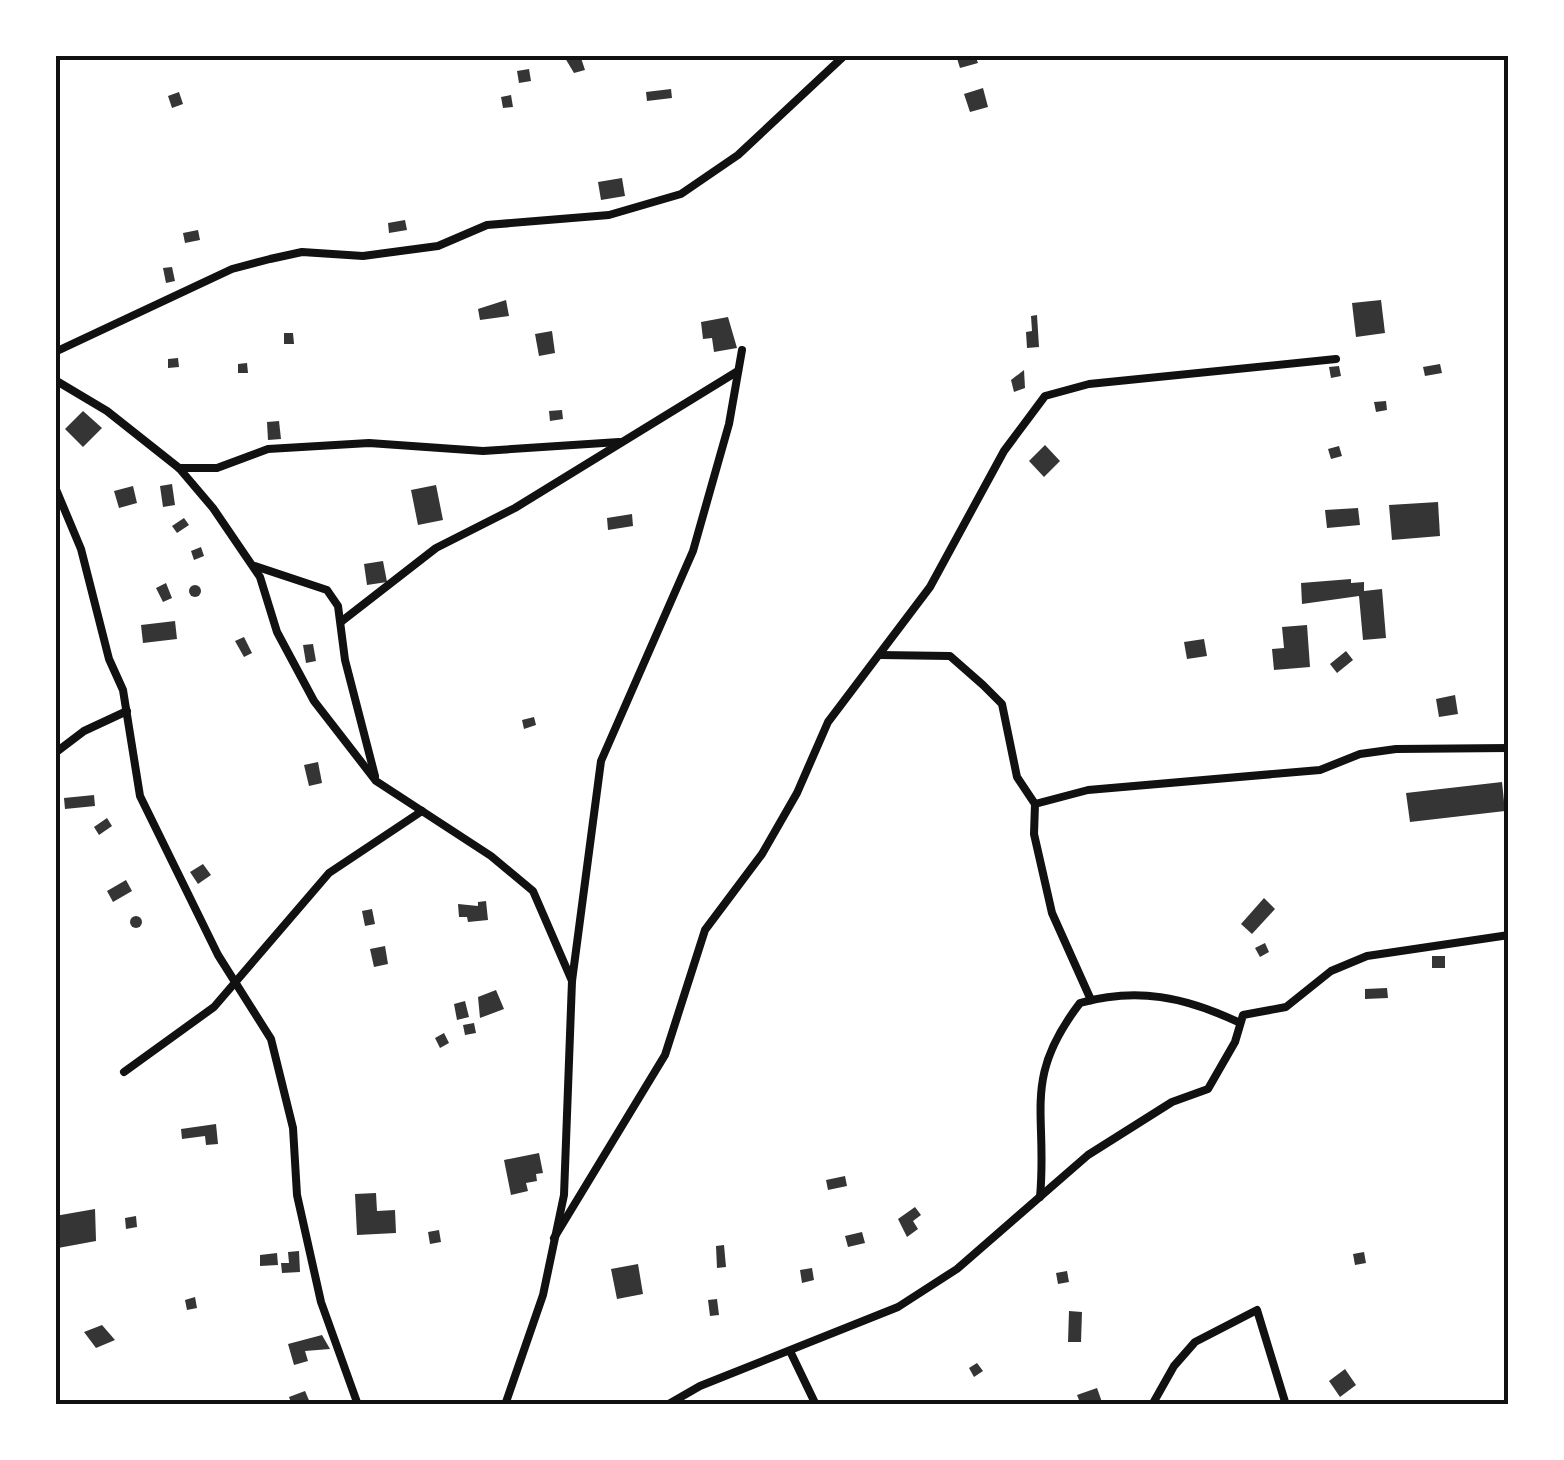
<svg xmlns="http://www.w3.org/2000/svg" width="1564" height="1460" viewBox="0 0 1564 1460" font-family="Jost,sans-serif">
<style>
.building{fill:#353535}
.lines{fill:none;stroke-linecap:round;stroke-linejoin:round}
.minor{stroke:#111;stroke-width:8}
.neatline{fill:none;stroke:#111;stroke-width:4}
</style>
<rect width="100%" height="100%" fill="#fff"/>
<g class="building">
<polygon points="580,55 585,70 574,73 565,58"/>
<polygon points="956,55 975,55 978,63 960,68"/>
<polygon points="529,69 531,81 519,83 517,71"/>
<polygon points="983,88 988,107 970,112 964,94"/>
<polygon points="671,89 672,98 647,101 646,92"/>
<polygon points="179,92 183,104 172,108 168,96"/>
<polygon points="511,95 513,107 503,108 501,97"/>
<polygon points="622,178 625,196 601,200 598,182"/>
<polygon points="405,220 407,230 389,233 388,223"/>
<polygon points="198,230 200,240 185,243 183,233"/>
<polygon points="172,267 175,281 166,283 163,268"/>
<polygon points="506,300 509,316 480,320 478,309"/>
<polygon points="1381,300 1385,333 1356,337 1352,303"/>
<polygon points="1037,315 1039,347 1027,348 1026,332 1032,331 1031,316"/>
<polygon points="728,317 737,348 714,352 712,338 703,339 701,322"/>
<polygon points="552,331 555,353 539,356 535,334"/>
<polygon points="284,333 293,333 294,344 284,344"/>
<polygon points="178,358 179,367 168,368 168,359"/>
<polygon points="247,363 248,373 238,373 238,364"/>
<polygon points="1440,364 1442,373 1425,376 1423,367"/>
<polygon points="1339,366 1341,376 1331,378 1329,367"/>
<polygon points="1024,370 1025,388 1014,392 1011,380"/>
<polygon points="1386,401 1387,410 1376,412 1374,402"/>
<polygon points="562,410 563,419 550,421 549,411"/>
<polygon points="83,411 102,428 83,447 65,429"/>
<polygon points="279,421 281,439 268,440 267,422"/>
<polygon points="1045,445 1060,461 1044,477 1029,461"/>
<polygon points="1339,446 1342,456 1331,459 1328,449"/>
<polygon points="172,484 175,505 163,507 160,486"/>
<polygon points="436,485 443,520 418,525 411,490"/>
<polygon points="133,486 137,503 119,508 114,491"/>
<polygon points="1438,502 1440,536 1392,540 1389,505"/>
<polygon points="1358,508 1360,525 1327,528 1325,510"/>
<polygon points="632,514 633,526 608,530 607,518"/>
<polygon points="184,518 189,525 177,533 172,526"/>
<polygon points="201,547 204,556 194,560 191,551"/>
<polygon points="383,561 387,582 367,585 364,564"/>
<polygon points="1351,579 1351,583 1364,582 1364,591 1382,589 1386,638 1363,640 1359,596 1302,604 1301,583"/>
<polygon points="166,583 172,598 163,602 156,588"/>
<circle cx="195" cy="591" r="6"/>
<polygon points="175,621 177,639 143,643 141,625"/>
<polygon points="1307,625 1310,667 1274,670 1272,649 1284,648 1282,627"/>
<polygon points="244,637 252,653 244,657 235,641"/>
<polygon points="1204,639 1207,656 1187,659 1184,642"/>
<polygon points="313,644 316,661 306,663 303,645"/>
<polygon points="1346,651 1353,660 1337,673 1330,664"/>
<polygon points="1455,695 1458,714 1439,717 1436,699"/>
<polygon points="534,717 536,725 524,729 522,720"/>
<polygon points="318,762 322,783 309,786 304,765"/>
<polygon points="1502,782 1505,811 1410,822 1406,793"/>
<polygon points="94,795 95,806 65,809 64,798"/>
<polygon points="107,818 112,826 99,835 94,827"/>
<polygon points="203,864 211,875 198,884 190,872"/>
<polygon points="126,880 132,891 113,902 107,891"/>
<polygon points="1264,898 1275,909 1252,934 1241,924"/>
<polygon points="486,901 488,920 468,922 467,917 459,917 458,904 478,906 478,902"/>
<polygon points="372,909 375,924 365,926 362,911"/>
<circle cx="136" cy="922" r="6"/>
<polygon points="1265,943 1269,952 1260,957 1255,948"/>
<polygon points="385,946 388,964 374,967 370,949"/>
<rect x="1432" y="956" width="13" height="12"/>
<polygon points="1387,988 1388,998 1365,999 1365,989"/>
<polygon points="496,990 504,1009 480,1018 478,997"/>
<polygon points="465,1001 469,1017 457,1020 454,1004"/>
<polygon points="474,1023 476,1033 465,1035 463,1025"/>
<polygon points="444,1033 449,1043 440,1048 435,1038"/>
<polygon points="216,1124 218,1144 206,1145 205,1136 182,1139 181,1129"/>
<polygon points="539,1153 543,1173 536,1174 537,1181 526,1183 528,1191 511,1195 504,1160"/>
<polygon points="845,1176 847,1186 828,1190 826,1180"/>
<polygon points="376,1193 377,1211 395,1210 396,1233 357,1235 355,1194"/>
<polygon points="915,1207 921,1215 913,1221 918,1229 907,1237 898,1219"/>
<polygon points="95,1209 96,1241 58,1248 55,1216"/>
<polygon points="136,1216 137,1227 126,1229 125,1218"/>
<polygon points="439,1230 441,1242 430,1244 428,1232"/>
<polygon points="862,1232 865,1243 848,1247 845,1236"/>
<polygon points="724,1245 726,1267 717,1268 716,1246"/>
<polygon points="299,1251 300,1272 282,1273 281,1263 289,1263 288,1252"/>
<polygon points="1364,1252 1366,1263 1355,1265 1353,1254"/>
<polygon points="277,1253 278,1265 260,1266 260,1255"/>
<polygon points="638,1264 643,1294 617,1299 611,1269"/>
<polygon points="812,1268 814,1280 802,1283 800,1270"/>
<polygon points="1067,1271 1069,1282 1058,1284 1056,1273"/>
<polygon points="195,1297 197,1308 187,1310 185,1300"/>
<polygon points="717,1299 719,1315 710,1316 708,1300"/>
<polygon points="1069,1311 1082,1312 1081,1342 1068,1342"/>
<polygon points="102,1325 115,1340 96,1348 84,1332"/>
<polygon points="322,1335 330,1349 305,1351 308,1361 294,1365 288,1344"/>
<polygon points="977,1363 983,1371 974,1377 969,1368"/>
<polygon points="1345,1369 1356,1385 1340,1397 1329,1381"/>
<polygon points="1097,1388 1103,1405 1081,1405 1077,1395"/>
<polygon points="305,1391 311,1405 292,1405 289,1397"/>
</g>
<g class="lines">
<g class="minor">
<polyline points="55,352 232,269 270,259 302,252 363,256 438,246 487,225 609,215 681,194 738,155 845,55"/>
<polyline points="55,380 107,411 179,468 213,508 260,577 277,632 314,701 376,781 491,856 533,891 572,981"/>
<polyline points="179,468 217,468 268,449 369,443 483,451 619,442"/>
<polyline points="55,487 81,549 109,659 123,690 140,796 218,955 271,1039 293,1128 297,1195 321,1302 358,1405"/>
<polyline points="255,566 327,590 338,606 345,660 375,776"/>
<polyline points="342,621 436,548 515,508 738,371"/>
<polyline points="880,655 950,656 983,685 1002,704 1017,777 1035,804"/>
<polyline points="55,753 84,731 127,711"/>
<polyline points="1091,1000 1052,913 1034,834 1035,804 1088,790 1320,770 1360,754 1396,749 1509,748"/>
<polyline points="124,1072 214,1007 329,873 422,811"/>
<path d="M1040,1197C1048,1112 1021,1080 1080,1003C1137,987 1185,997 1238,1022"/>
<polyline points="554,1238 665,1055 705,930 762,854 797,793 828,722 930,587 1004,451 1045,396 1089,384 1336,359"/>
<polyline points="790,1351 816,1405"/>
<polyline points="505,1405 543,1295 564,1195 572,981 601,761 693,551 729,424 742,350"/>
<polyline points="667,1405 700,1386 898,1307 957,1269 1088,1155 1172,1102 1208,1089 1235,1042 1243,1015 1286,1007 1331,971 1367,956 1509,935"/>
<polyline points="1152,1405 1174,1366 1195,1342 1257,1310 1286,1405"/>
</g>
</g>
<rect width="1564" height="1460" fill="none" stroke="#ffffff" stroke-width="115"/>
<rect x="58" y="58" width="1448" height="1344" class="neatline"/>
</svg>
